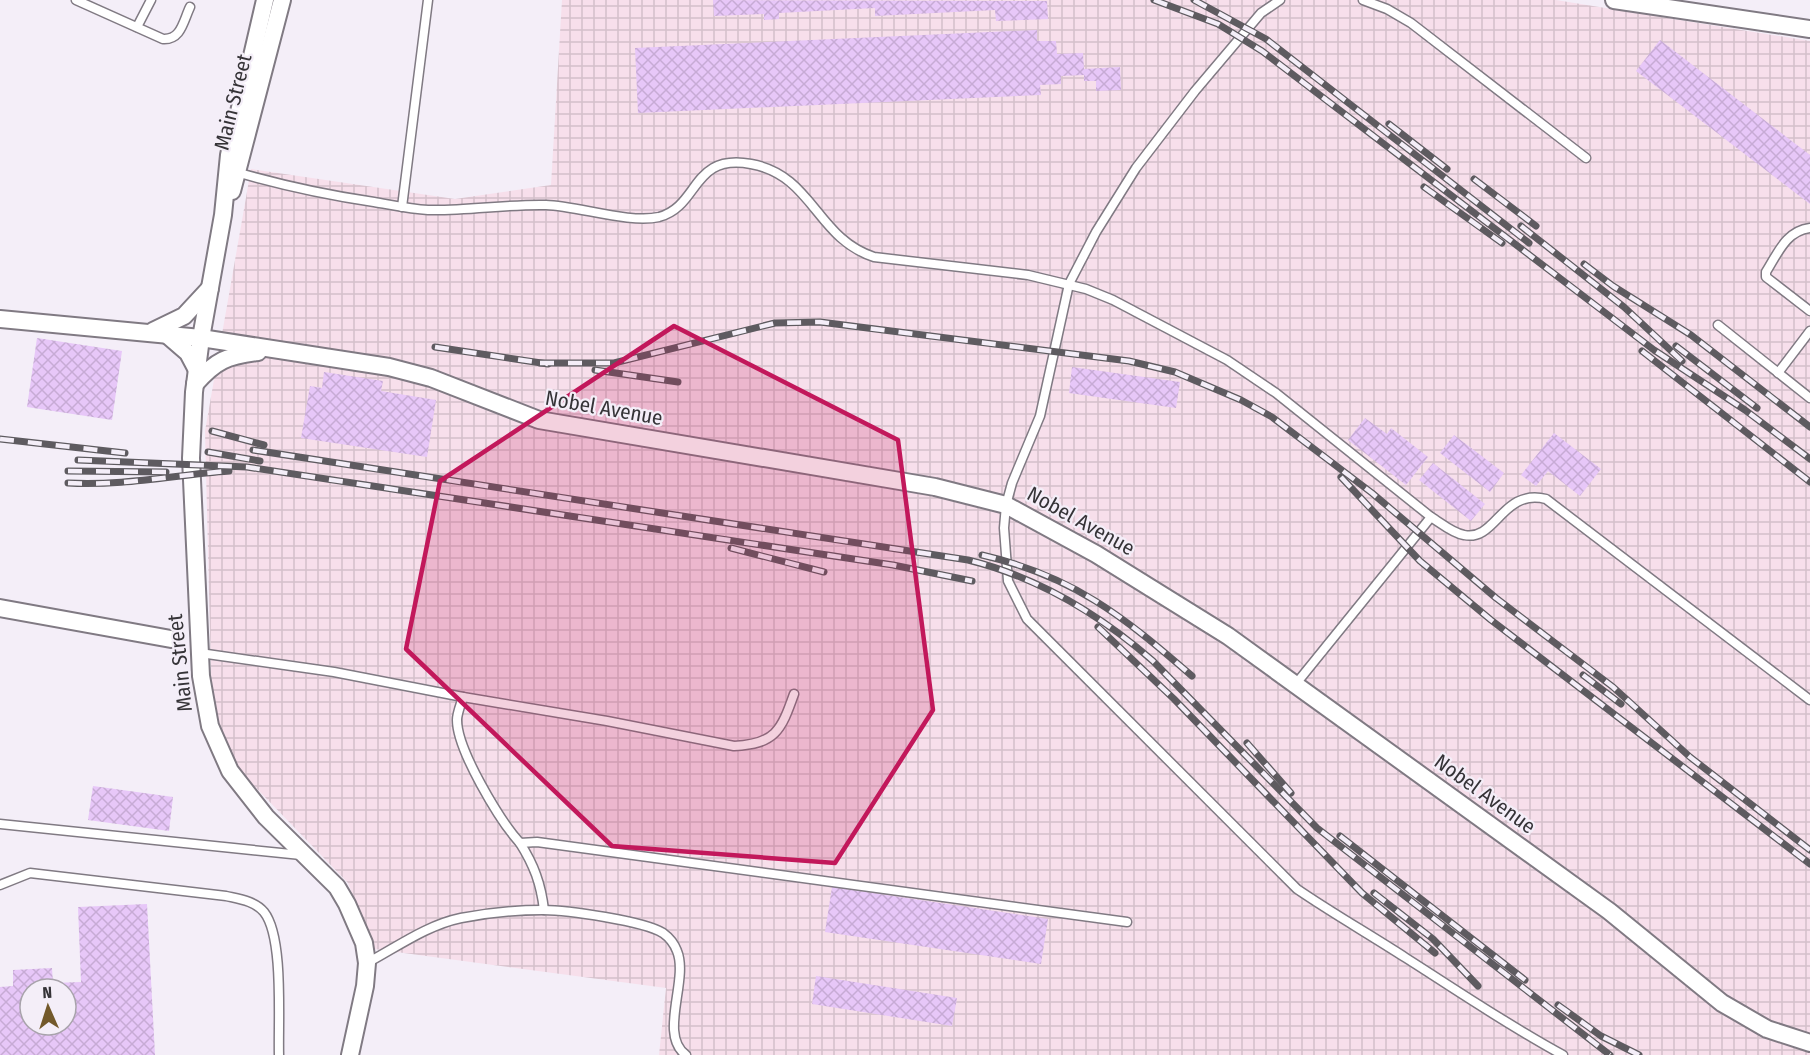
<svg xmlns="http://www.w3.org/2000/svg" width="1810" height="1055" viewBox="0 0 1810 1055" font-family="'Fira Sans Condensed',sans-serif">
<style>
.industrial{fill:url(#industrial-grid)}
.building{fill:url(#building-cross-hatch);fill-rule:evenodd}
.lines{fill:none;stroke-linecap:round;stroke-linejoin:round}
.lane-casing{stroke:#807a83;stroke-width:11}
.street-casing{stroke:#807a83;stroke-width:20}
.lane{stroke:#fff;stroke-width:8}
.street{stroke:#fff;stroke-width:16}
.rail-casing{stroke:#5e5b60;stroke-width:7}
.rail{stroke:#f4eef8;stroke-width:4.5;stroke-dasharray:14;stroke-linecap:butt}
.marked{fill:#c2185b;fill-opacity:0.2;stroke:#c2185b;stroke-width:4.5;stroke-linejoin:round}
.labels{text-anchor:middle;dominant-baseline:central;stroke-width:4.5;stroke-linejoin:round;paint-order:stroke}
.street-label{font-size:21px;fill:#353337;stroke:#f4eef8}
</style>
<defs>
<pattern id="industrial-grid" width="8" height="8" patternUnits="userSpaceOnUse" patternTransform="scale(1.5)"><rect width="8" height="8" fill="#f7dfeb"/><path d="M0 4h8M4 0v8" fill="none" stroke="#d4c0ca"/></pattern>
<pattern id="building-cross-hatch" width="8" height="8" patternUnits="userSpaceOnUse" patternTransform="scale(1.5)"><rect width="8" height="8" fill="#e7c7f8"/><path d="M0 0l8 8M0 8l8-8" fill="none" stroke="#c7abd5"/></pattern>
</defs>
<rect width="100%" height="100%" fill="#f4eef8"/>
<polygon class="industrial" points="562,0 1556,0 1810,41 1810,1055 659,1055 666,988 374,949 348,883 235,766 212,712 205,431 251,169 455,199 551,185"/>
<g class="building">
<polygon points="713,0 1047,1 1048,19 996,21 995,10 875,16 875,8 779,13 779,19 764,20 764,14 714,16"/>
<polygon points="1037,30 1037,41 1056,41 1057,54 1083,53 1084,69 1120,67 1121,90 1096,91 1096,81 1084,81 1084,75 1061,76 1061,84 1040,85 1041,95 638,113 635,48"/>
<polygon points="1660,40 1810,155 1810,204 1636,71"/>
<polygon points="37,338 122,351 112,420 27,407"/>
<polygon points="1072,367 1180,382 1176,408 1069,393"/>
<polygon points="324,372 383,381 381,391 436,400 427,457 301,438 310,386 322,388"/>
<polygon points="1365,418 1387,434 1391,428 1428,457 1406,485 1348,440"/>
<polygon points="1554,433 1601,469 1580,496 1548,471 1536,486 1521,475"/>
<polygon points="1454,435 1504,473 1490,492 1440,453"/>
<polygon points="1433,463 1485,504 1471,521 1419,480"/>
<polygon points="93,786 173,797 169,831 88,820"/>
<polygon points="832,887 1048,919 1041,964 825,932"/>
<path d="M147,904L155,1055H0V987L13,986V970L52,968L53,983L81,982L78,907ZM30,989H66V1025H30Z"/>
<polygon points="816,976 957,998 952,1026 812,1004"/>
</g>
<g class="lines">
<defs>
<g id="lane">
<path d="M76,0L163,39C181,40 183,22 190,7"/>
<path d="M1280,0L1261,13L1195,91L1136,168L1096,232L1069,284L1040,416L1012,483L1006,505L1004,528L1008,581L1027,619L1297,889C1332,913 1369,934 1406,958C1458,991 1509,1026 1563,1055"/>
<polyline points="1363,0 1387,9 1411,23 1586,158"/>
<polyline points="137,27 151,0"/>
<path d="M236,172C281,185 327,195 374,202C392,205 410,209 428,210C467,211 507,204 546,205C578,206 630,224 659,217C700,206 691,153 751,164C813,175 816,238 874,257L1028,275L1086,289L1113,300L1227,360L1276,393L1431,517C1441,523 1452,533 1464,535C1496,542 1502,488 1546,499L1810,700"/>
<polyline points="402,207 428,0"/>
<path d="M1810,228C1786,231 1778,253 1766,272V277L1810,311"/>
<polyline points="1718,325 1810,398"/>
<polyline points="1778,373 1810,331"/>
<path d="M200,653L334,672L463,697C461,704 457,713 457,720C457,750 500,821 520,843L537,842L1127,922"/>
<polyline points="1295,685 1431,517"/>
<path d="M463,697L607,721L734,746C775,744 781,731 794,694"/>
<polyline points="0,824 301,855"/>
<path d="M520,843C534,865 541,884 544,910"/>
<path d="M0,885L30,873L226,896C239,899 255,901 264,912C284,937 278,1021 279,1055"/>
<path d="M367,963C397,947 427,925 461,918C487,913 517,910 543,910C567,910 644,921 663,933C670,938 674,943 677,951C689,980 658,1035 686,1055"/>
</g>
<g id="street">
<polyline points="265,0 229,155 223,215 201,338 194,392 191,458 201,676 210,726 230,771 266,817 337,887 347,904 364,943 367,963 365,986 350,1055"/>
<polyline points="1614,0 1810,29"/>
<polyline points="232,191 282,0"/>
<polyline points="0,319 201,338 389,367 431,378 539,420 935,487 1006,505 1096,554 1228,636 1609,911 1722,1003 1767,1029 1810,1043"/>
<polyline points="153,331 184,316 210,288"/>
<polyline points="166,334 188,353 197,370"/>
<path d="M195,384C216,360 227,356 258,352"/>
<polyline points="0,608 171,639"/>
</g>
</defs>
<use href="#lane" class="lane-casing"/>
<use href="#street" class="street-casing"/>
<use href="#lane" class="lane"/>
<use href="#street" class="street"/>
<defs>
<g id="rail">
<polyline points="1154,0 1218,24 1262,51 1654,350 1745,410 1810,459"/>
<polyline points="1194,0 1266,39 1529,243"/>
<polyline points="1389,124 1447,169"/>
<polyline points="1474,179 1536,226"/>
<polyline points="1424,187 1502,243"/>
<polyline points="1521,226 1624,307 1682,361"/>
<polyline points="1584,264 1613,286 1691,335 1810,427"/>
<polyline points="1676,346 1757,408"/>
<polyline points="435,347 548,364"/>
<polyline points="1642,351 1810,482"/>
<polyline points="540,363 614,363 775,323 820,322 1129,361 1175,372 1241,400 1272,417 1372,493 1496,598 1613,687 1690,757 1810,850"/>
<polyline points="595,370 678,382"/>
<polyline points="212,431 264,445"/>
<polyline points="0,439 125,453"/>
<path d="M253,450L968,560C1037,577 1099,614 1153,661L1317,828L1610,1055"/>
<polyline points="208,452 260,461"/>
<polyline points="78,460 247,467 893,565 972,581"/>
<polyline points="68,471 166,472"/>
<polyline points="1341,477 1420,561 1491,620 1810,864"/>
<path d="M68,483C123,486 174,475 229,471"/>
<polyline points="731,548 824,572"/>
<path d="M982,555C1073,576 1123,616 1192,676"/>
<polyline points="1098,627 1174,699 1362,893 1435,953"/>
<polyline points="1583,675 1621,704"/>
<polyline points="1247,743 1291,793"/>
<polyline points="1340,836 1525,980"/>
<polyline points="1374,893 1433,939 1478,986"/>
<polyline points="1558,1005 1601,1036 1639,1055"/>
</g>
</defs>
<use href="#rail" class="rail-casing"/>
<use href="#rail" class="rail"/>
</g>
<path class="marked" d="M674,326L898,440L933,710L835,863L612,846L406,649L440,481Z"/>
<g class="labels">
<g class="street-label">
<text transform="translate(233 102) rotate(-76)">Main Street</text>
<text transform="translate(604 408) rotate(10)">Nobel Avenue</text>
<text transform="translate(1081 521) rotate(29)">Nobel Avenue</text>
<text transform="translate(180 663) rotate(-96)">Main Street</text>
<text transform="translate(1485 794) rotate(36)">Nobel Avenue</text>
</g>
</g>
<g transform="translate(48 1007) rotate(357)"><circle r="28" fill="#f4eef8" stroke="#a8a3ab" stroke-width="1.5"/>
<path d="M0-4.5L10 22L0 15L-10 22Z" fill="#73592b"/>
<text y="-9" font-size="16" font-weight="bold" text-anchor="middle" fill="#353337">N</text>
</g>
</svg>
